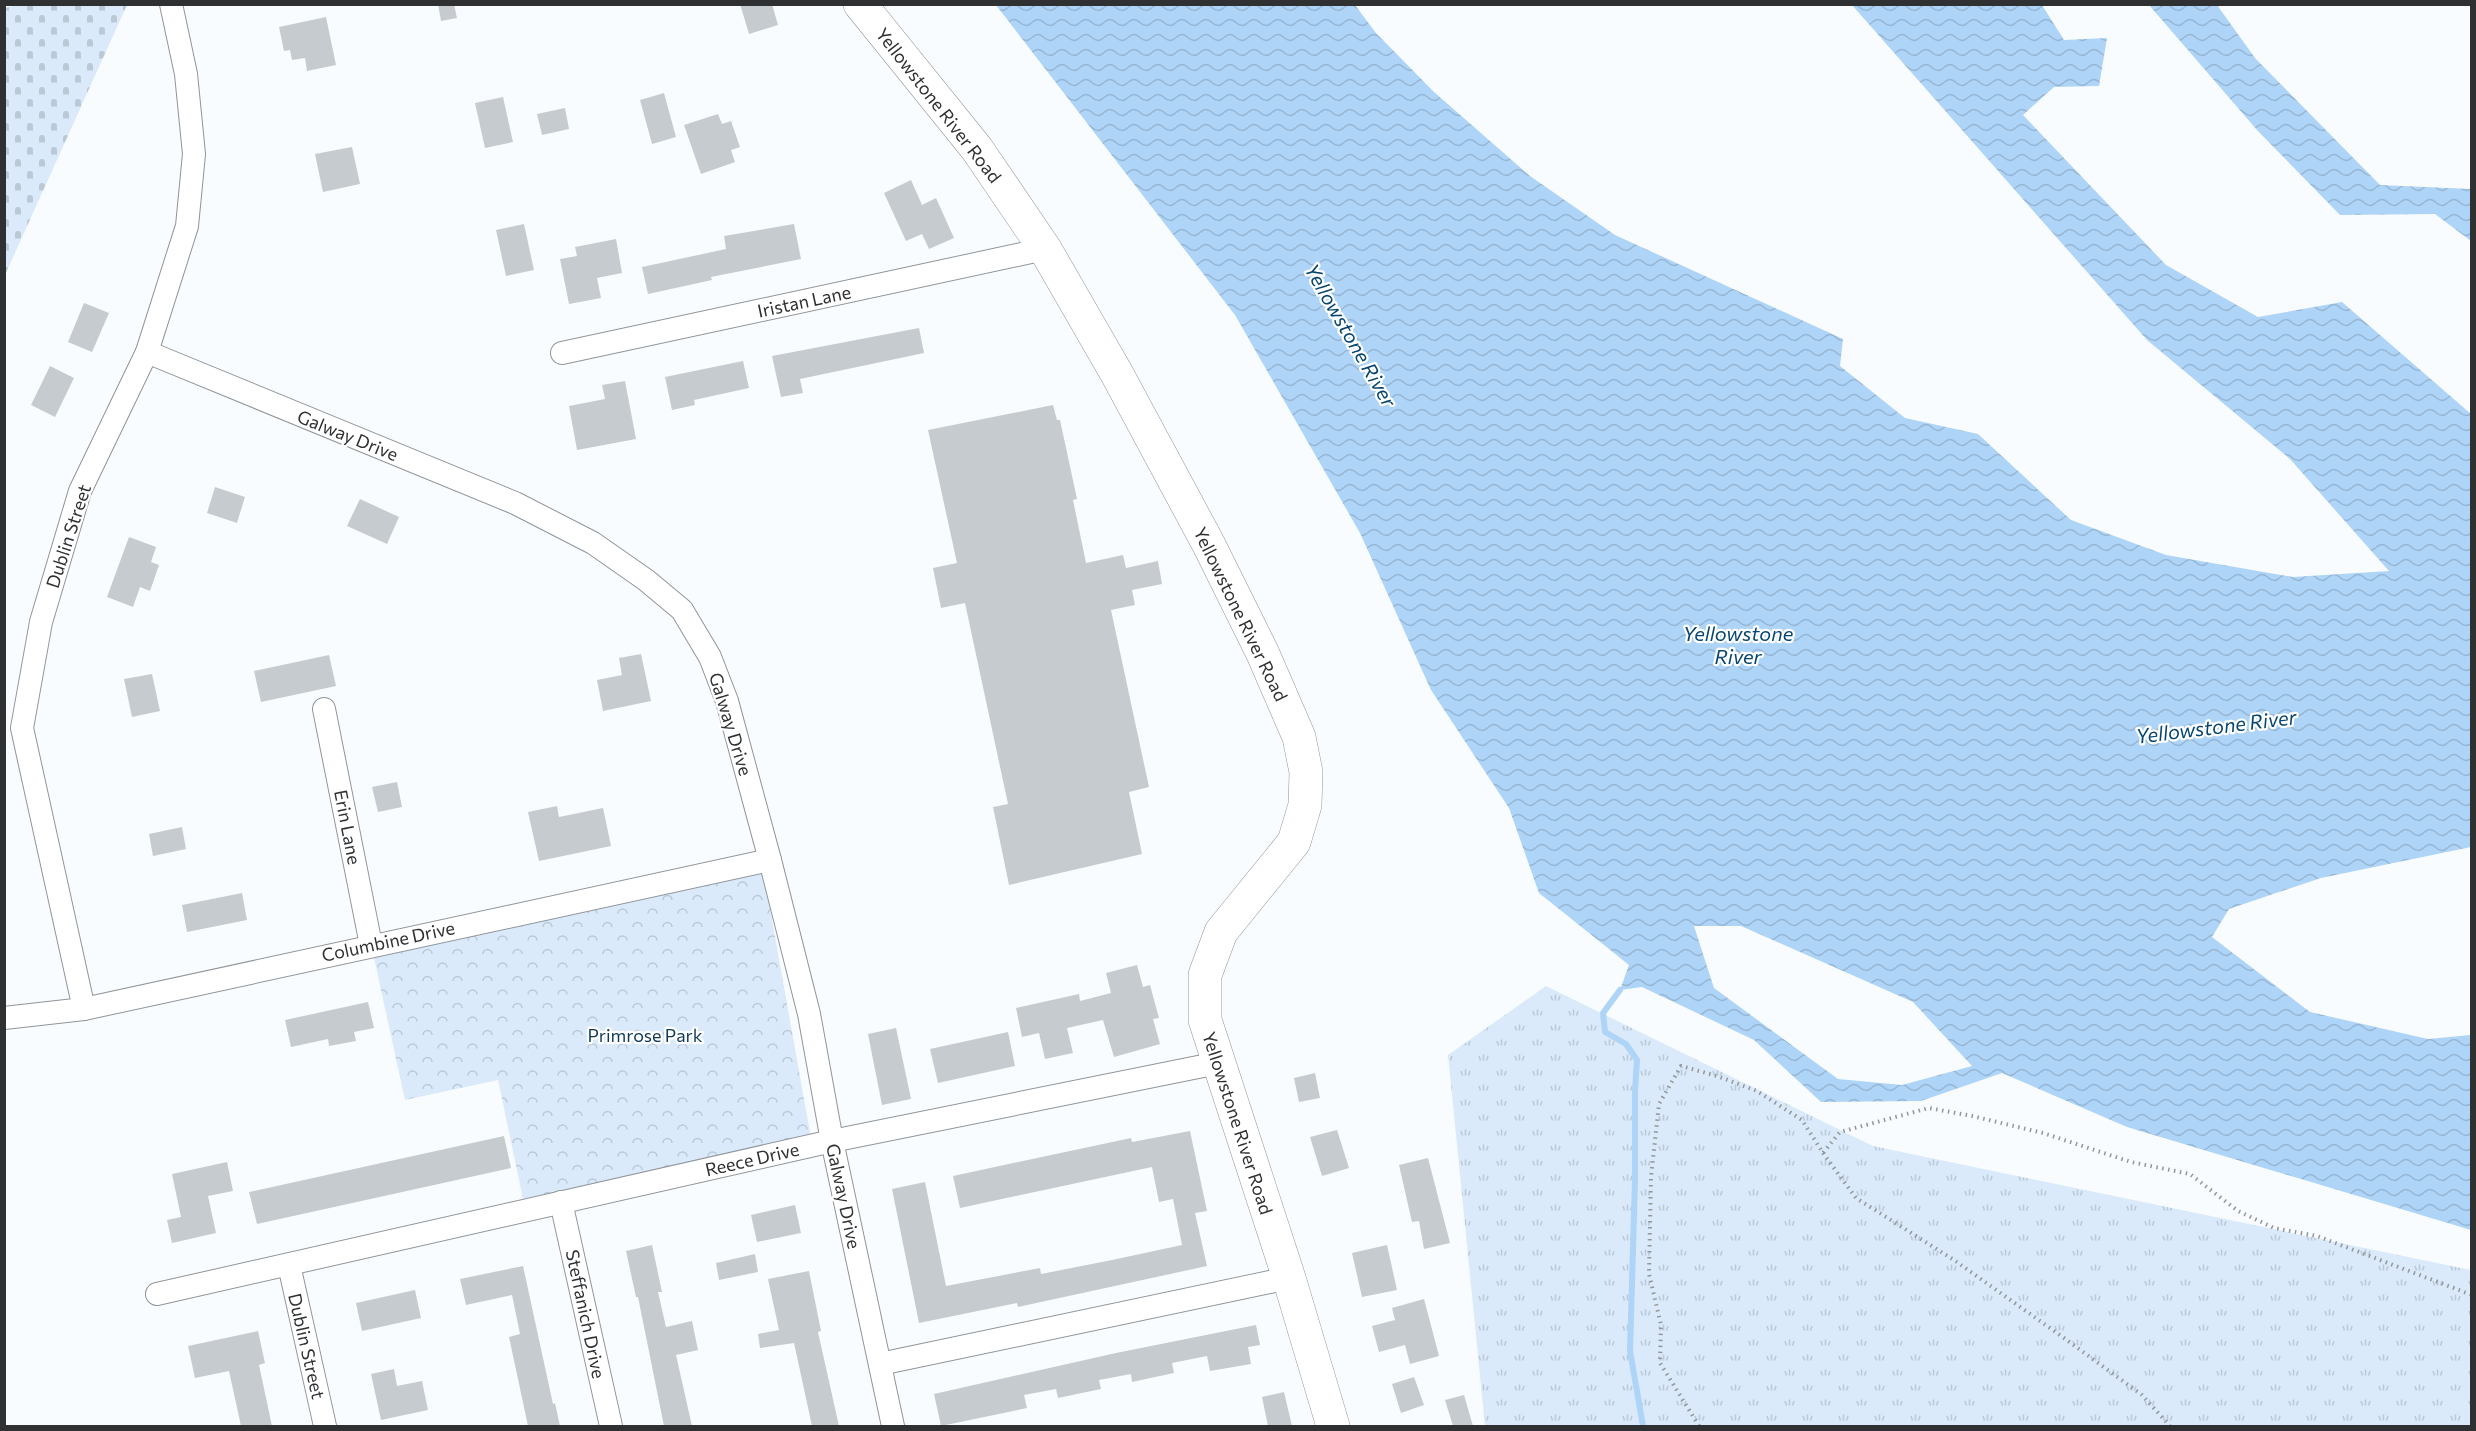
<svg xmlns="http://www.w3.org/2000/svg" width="2476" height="1431" viewBox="0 0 2476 1431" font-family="Commissioner,sans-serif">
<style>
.grass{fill:url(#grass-tufts)}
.cemetery{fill:url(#cemetery-stones)}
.park{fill:url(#park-crowns)}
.water{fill:url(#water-waves);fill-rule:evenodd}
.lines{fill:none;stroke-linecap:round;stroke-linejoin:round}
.stream{stroke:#aed4f7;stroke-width:6}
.building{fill:#c5cbcf}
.street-casing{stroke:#90959a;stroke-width:24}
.secondary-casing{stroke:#90959a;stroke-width:34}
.path{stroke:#949799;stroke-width:4;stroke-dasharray:1.5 4.5;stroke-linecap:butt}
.street{stroke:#fff;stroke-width:22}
.secondary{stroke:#fff;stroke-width:33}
.labels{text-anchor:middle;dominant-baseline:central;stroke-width:4.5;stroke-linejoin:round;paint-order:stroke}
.street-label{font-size:18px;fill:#2e3032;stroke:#fff}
.park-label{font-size:18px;fill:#0e395b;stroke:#fff}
.water-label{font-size:20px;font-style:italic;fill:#074571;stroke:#fff}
</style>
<defs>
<pattern id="grass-tufts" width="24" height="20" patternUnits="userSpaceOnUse" patternTransform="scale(1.5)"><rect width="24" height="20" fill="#daeafa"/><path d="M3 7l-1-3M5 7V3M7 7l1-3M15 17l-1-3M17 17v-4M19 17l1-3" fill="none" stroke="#bbc9d7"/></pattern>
<pattern id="cemetery-stones" width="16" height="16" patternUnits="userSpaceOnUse" patternTransform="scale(1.5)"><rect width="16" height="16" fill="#daeafa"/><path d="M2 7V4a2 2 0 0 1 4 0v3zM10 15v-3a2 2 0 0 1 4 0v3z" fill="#bbc9d7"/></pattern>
<pattern id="park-crowns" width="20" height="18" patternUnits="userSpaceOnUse" patternTransform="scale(1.5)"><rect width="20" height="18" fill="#daeafa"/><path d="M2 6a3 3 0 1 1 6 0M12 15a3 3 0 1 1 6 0" fill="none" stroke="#bbc9d7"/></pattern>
<pattern id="water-waves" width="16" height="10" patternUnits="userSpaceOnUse" patternTransform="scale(1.5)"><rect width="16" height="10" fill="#aed4f7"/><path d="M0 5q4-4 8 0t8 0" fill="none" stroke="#96b6d4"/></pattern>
</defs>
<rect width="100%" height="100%" fill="#f9fcff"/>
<polygon class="grass" points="1546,986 1873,1146 2471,1270 2471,1426 1485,1426 1448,1055"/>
<polygon class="cemetery" points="20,4 127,5 5,275 5,8"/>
<polygon class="park" points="763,869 811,1138 523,1199 498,1080 405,1100 374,958"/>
<g class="water">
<path d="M996,5H1355L1376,33L1434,92L1530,176L1615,235L1843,339L1840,366L1905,418L1978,434L2071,520L2166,555L2293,577L2389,571L2290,459L2147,340L1852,5H2042L2064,40L2107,38L2099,86L2054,87L2023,115L2166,265L2258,317L2342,302L2471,414V847L2321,878L2229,909L2212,937L2310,1012L2428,1039L2471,1035V1230L2127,1127L2002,1073L1921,1101L1821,1102L1754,1040L1642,987L1620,990L1629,965L1539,893L1509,808L1431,690L1360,533L1235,315ZM1694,926H1741L1913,1002L1972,1066L1902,1085L1838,1079L1714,988Z"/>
<polygon points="2149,5 2217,5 2255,58 2380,185 2471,189 2471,241 2435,214 2340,215 2257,130"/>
</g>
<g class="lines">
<polyline class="stream" points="1620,990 1603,1013 1605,1032 1626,1044 1637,1060 1635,1091 1635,1181 1630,1351 1643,1426"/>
</g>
<g class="building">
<polygon points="438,4 454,4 457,18 441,21"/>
<polygon points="740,4 772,4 778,25 749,34"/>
<polygon points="326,17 336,65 307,71 305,58 292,60 290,50 284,51 279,27"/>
<polygon points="664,93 676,137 652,144 640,100"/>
<polygon points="503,97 513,142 485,148 475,103"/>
<polygon points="565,108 569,129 542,135 537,114"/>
<polygon points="718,114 722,124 731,121 740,147 731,150 735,162 701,174 684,125"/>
<polygon points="352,147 360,184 323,192 315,154"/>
<polygon points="911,180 922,205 936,198 954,238 929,249 922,234 906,241 884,193"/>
<polygon points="524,224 534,270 506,276 496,230"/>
<polygon points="794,224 801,259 711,277 712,280 648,294 642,267 726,249 724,236"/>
<polygon points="616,239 622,273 597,278 601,298 569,304 560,259 577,256 575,247"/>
<polygon points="84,303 109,313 92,352 68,342"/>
<polygon points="919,328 924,353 800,379 803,393 781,397 772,356"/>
<polygon points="743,361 749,388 694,400 695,405 672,410 665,377"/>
<polygon points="50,366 74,378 55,417 31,405"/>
<polygon points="625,381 636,439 577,450 569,406 605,399 602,385"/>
<polygon points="1053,405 1057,420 1060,420 1077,499 1073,500 1086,563 1123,555 1126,568 1158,561 1162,584 1132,590 1135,605 1111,610 1149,787 1129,792 1142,854 1009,885 993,807 1008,804 965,603 941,608 933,568 957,563 928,430"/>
<polygon points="215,487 245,497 237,523 207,513"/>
<polygon points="360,499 399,517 387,544 347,526"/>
<polygon points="129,537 156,547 151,562 159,565 150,591 140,587 133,607 107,597"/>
<polygon points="641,654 651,701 603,711 597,680 622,675 619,658"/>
<polygon points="329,655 336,686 261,702 254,671"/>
<polygon points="152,674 160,711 132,717 124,679"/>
<polygon points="397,782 402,807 378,812 372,787"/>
<polygon points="557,806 559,817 603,808 611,846 539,861 528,812"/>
<polygon points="182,827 186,849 153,856 149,834"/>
<polygon points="242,893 247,920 187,932 182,905"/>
<polygon points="1137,965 1143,987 1150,985 1159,1018 1153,1019 1160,1044 1114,1057 1103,1020 1067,1028 1073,1053 1045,1059 1039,1033 1022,1037 1016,1008 1079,994 1080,1001 1111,993 1106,973"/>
<polygon points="368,1002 374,1028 354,1032 356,1041 329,1046 328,1039 291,1047 285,1020"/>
<polygon points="896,1028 911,1099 882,1105 868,1034"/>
<polygon points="1008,1032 1015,1066 938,1083 930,1049"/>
<polygon points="1315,1073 1320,1098 1299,1102 1294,1078"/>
<polygon points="1337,1130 1349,1168 1322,1176 1310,1137"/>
<polygon points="1190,1131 1207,1211 1195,1213 1207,1266 1018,1307 1017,1303 919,1323 892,1189 925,1182 946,1286 1040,1268 1041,1274 1112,1260 1182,1245 1173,1199 1159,1202 1152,1167 960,1208 953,1176 1131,1138 1132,1142"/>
<polygon points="504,1136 511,1168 257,1224 249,1192"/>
<polygon points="1428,1158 1450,1243 1424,1249 1419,1221 1412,1222 1399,1165"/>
<polygon points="227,1162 233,1191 208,1196 216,1233 172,1243 167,1220 181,1217 172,1174"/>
<polygon points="795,1205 801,1233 757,1242 751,1215"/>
<polygon points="652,1245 662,1292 658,1292 666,1327 692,1321 698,1350 676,1355 692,1426 664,1426 638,1297 636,1297 626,1251"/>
<polygon points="1387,1245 1397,1290 1362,1297 1352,1253"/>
<polygon points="755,1254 758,1272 719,1280 716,1263"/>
<polygon points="523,1266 553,1404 555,1403 560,1426 528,1426 509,1337 520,1334 512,1295 466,1305 460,1279"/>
<polygon points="809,1271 821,1331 818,1332 839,1426 812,1426 794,1343 760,1348 758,1334 779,1330 768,1279"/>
<polygon points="415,1290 421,1318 362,1331 356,1303"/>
<polygon points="1424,1299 1439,1356 1410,1364 1405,1345 1379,1352 1372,1326 1395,1320 1392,1308"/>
<polygon points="1256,1325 1260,1345 1248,1347 1251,1364 1210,1371 1207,1356 1172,1363 1174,1373 1132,1382 1131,1374 1099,1380 1101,1389 1058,1398 1056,1389 1024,1395 1027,1408 941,1426 934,1394 1116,1353"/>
<polygon points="258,1331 265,1363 259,1365 272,1426 241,1426 229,1371 195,1378 188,1346"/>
<polygon points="394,1369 397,1386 422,1381 428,1410 381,1420 371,1374"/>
<polygon points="1414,1377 1424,1405 1401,1413 1392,1384"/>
<polygon points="1284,1392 1292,1426 1268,1426 1262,1397"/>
<polygon points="1464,1395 1473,1426 1453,1426 1445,1400"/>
</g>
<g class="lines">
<defs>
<g id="street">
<polyline points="147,352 515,503 593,543 646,580 682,610 710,657 727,701 770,860 809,1014 832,1141 893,1426"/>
<polyline points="562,353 1045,249"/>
<polyline points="324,709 371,945"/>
<polyline points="84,1009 22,728 41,622 80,491 147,352 187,226 194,154 186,74 171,4"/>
<polyline points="4,1018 84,1009 770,860"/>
<polyline points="561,1202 611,1426"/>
<polyline points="289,1265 325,1426"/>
<polyline points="157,1294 832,1141 1218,1063"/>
<polyline points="880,1364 1289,1278"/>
</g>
<polyline id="secondary" points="860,4 977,149 1045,249 1117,374 1209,545 1263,654 1299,737 1306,772 1305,805 1294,842 1221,932 1205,975 1205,1020 1289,1278 1333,1426"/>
</defs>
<use href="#street" class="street-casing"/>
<use href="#secondary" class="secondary-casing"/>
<g class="path">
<polyline points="1823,1153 1856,1198 1954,1260 2064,1338 2142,1395 2170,1426"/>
<polyline points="1699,1426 1660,1363 1661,1325 1649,1274 1651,1177 1659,1104 1681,1066 1717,1076 1757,1091 1802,1120 1823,1153 1840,1132 1929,1108 1972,1116 2043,1133 2131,1162 2190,1174 2238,1211 2274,1228 2317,1236 2472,1295"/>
</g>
<use href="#street" class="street"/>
<use href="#secondary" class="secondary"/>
</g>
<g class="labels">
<g class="street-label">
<text transform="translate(939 105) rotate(52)">Yellowstone River Road</text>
<text transform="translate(804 301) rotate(-12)">Iristan Lane</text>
<text transform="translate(348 435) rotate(22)">Galway Drive</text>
<text transform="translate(68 536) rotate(-72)">Dublin Street</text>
<text transform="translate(1241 614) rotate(64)">Yellowstone River Road</text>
<text transform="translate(731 724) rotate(73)">Galway Drive</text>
<text transform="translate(348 827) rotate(79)">Erin Lane</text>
<text transform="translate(388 941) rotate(-12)">Columbine Drive</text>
<text transform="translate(1238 1123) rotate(72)">Yellowstone River Road</text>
<text transform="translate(752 1159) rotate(-13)">Reece Drive</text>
<text transform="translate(844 1196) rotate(78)">Galway Drive</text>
<text transform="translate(586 1314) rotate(78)">Steffanich Drive</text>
<text transform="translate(307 1346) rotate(77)">Dublin Street</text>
</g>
<g class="park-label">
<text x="645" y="1035">Primrose Park</text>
</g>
<g class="water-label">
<text transform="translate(1351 335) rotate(60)">Yellowstone River</text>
<text x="1738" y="633">Yellowstone<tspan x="1738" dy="23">River</tspan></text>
<text transform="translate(2216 726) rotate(-7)">Yellowstone River</text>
</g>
</g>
<rect width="2476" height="1431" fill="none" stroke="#2e3032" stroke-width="12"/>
</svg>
